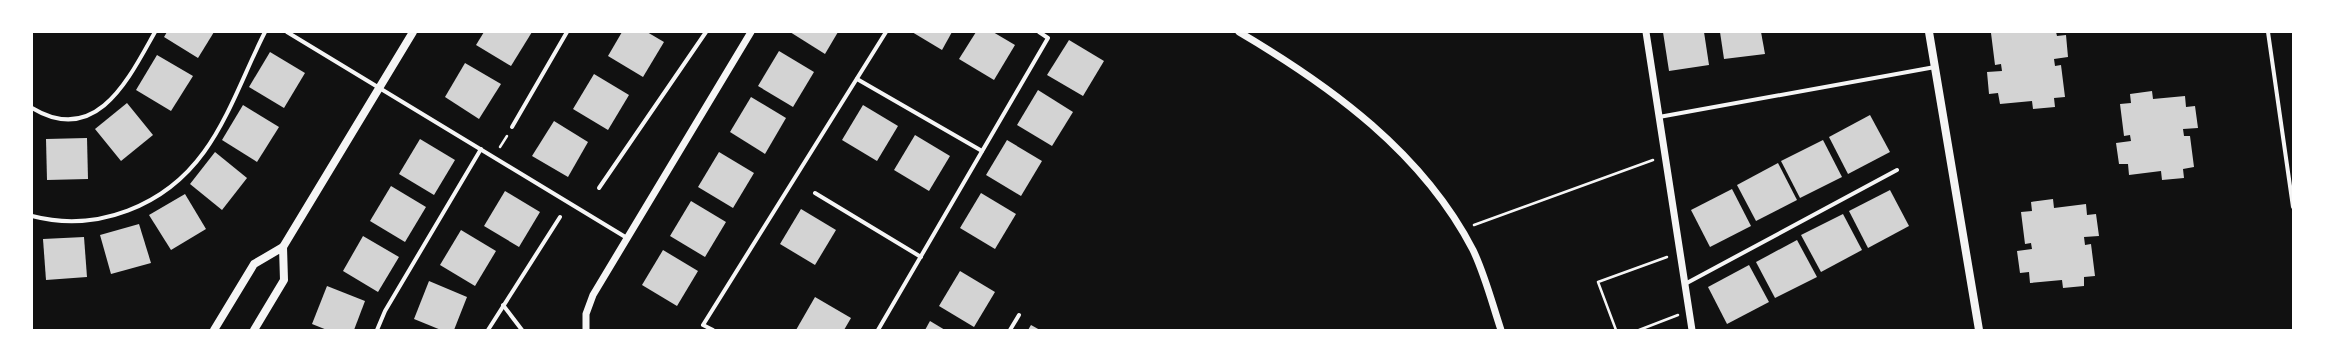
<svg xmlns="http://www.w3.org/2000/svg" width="2325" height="362" viewBox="0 0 2325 362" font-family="Karla,sans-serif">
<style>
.building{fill:#d3d3d3}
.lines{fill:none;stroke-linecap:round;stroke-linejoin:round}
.path{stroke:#f5f5f5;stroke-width:2.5}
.minor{stroke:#f5f5f5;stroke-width:4}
.tertiary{stroke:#f5f5f5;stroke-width:7}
.secondary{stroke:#f5f5f5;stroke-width:8}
</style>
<rect width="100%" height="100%" fill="#111"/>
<g class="building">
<polygon points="167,32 214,32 198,58 164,37"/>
<polygon points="484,32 532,32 511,66 476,45"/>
<polygon points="622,32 647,32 664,42 643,77 608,56"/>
<polygon points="790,32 838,32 825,54"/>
<polygon points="912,32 952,32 942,50"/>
<polygon points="976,32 993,32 1015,45 994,80 959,59"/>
<polygon points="1663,32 1704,32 1709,65 1669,71"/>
<polygon points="1720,32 1761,32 1765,54 1724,59"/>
<polygon points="2001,32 2056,32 2057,36 2066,35 2068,57 2054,59 2055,66 2061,65 2065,97 2054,98 2055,107 2033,109 2032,101 2000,104 1998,93 1989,94 1987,72 2002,71 2001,64 1995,65 1991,33"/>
<polygon points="1069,40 1104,61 1083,96 1047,75"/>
<polygon points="779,51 814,72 793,107 758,86"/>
<polygon points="270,52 305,73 284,108 249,87"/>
<polygon points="157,55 193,76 171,111 136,90"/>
<polygon points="465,63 501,84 479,119 445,97"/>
<polygon points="594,74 629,95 608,130 573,109"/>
<polygon points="1038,90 1073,112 1052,146 1017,125"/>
<polygon points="2152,91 2153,99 2185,96 2186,107 2195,106 2198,128 2183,129 2184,136 2190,136 2194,167 2183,169 2184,178 2162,180 2161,171 2129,175 2128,164 2119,164 2116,143 2131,141 2130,135 2124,136 2120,104 2131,103 2130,94"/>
<polygon points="751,97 786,118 765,154 730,132"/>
<polygon points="127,103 153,135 121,161 95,129"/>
<polygon points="243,105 279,127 257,162 222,140"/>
<polygon points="863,105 898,126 877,161 842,140"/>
<polygon points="1870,115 1890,152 1848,174 1829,137"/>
<polygon points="554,121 588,142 568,177 532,156"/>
<polygon points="915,135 950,156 929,191 894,170"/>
<polygon points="87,138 88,179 47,180 46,139"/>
<polygon points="420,139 455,160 434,195 399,174"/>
<polygon points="1007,140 1042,161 1021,196 986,175"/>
<polygon points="1823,140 1842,177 1800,198 1781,161"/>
<polygon points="215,152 247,178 222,210 190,184"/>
<polygon points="719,152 754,173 733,208 698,187"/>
<polygon points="1778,163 1797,200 1756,221 1737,185"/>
<polygon points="391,186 426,207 405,242 370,221"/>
<polygon points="1732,189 1751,226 1710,247 1691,210"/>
<polygon points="1890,190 1909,226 1868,248 1849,211"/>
<polygon points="505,191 540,212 519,247 484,226"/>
<polygon points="981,193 1016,214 995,249 960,228"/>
<polygon points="185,194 206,229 171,250 149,215"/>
<polygon points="2053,199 2054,208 2086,204 2087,215 2096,214 2099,236 2084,237 2085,245 2091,244 2095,276 2084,277 2084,286 2063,288 2062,280 2030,283 2029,272 2020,273 2017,251 2032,249 2031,243 2025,244 2021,212 2032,211 2031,202"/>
<polygon points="691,201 726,222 705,257 670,236"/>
<polygon points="801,209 836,230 815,265 780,244"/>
<polygon points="1843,214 1862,250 1821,272 1801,235"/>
<polygon points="139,224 151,263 111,274 100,235"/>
<polygon points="461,230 496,251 475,286 440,265"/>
<polygon points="363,236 399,257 378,292 343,271"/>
<polygon points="84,237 87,277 46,280 43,239"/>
<polygon points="1797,240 1817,277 1775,298 1756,262"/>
<polygon points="663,250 698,271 677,306 642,285"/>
<polygon points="1749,265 1769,302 1727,324 1708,287"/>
<polygon points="960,271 995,292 974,327 939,306"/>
<polygon points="429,281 467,297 454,330 441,330 414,319"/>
<polygon points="327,286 365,301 354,330 327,330 312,324"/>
<polygon points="815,297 851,318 844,330 796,330"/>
<polygon points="930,321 945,330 925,330"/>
<polygon points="1031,325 1040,330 1028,330"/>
</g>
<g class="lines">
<g class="path">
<polyline points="500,147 507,136"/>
<polyline points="1474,225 1653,160"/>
<polyline points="1616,330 1598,282 1667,257"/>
<polyline points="1639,330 1678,315"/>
</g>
<g class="minor">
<polyline points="287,32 627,238"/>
<polyline points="2268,32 2293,207"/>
<polyline points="857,79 982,151"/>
<path d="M32,108C97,147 129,78 155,32"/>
<polyline points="1659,117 1935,67"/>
<polyline points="512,127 567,32"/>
<polyline points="599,188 706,32"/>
<polyline points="815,193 921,257"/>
<path d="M32,216C97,233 165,206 204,152C230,116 245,71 265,32"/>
<polyline points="1685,284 1897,170"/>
<polyline points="503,305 522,330"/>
<polyline points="377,330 385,311 481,149"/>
<polyline points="488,330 560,217"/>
<polyline points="713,330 703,325 886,32"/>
<polyline points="878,330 1048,38 1039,32"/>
<polyline points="1010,330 1019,315"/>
</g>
<g class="tertiary">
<path d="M1239,32C1331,86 1423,153 1473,250C1485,275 1492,303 1501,330"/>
<polyline points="1646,32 1692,330"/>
<polyline points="586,330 586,314 593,295 751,32"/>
</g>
<g class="secondary">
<polyline points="1929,32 1979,330"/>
<polyline points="283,247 413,32"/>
<polyline points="214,330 254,264 283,247 284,280 254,330"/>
</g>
</g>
<rect width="2325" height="362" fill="none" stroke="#ffffff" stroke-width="66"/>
</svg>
